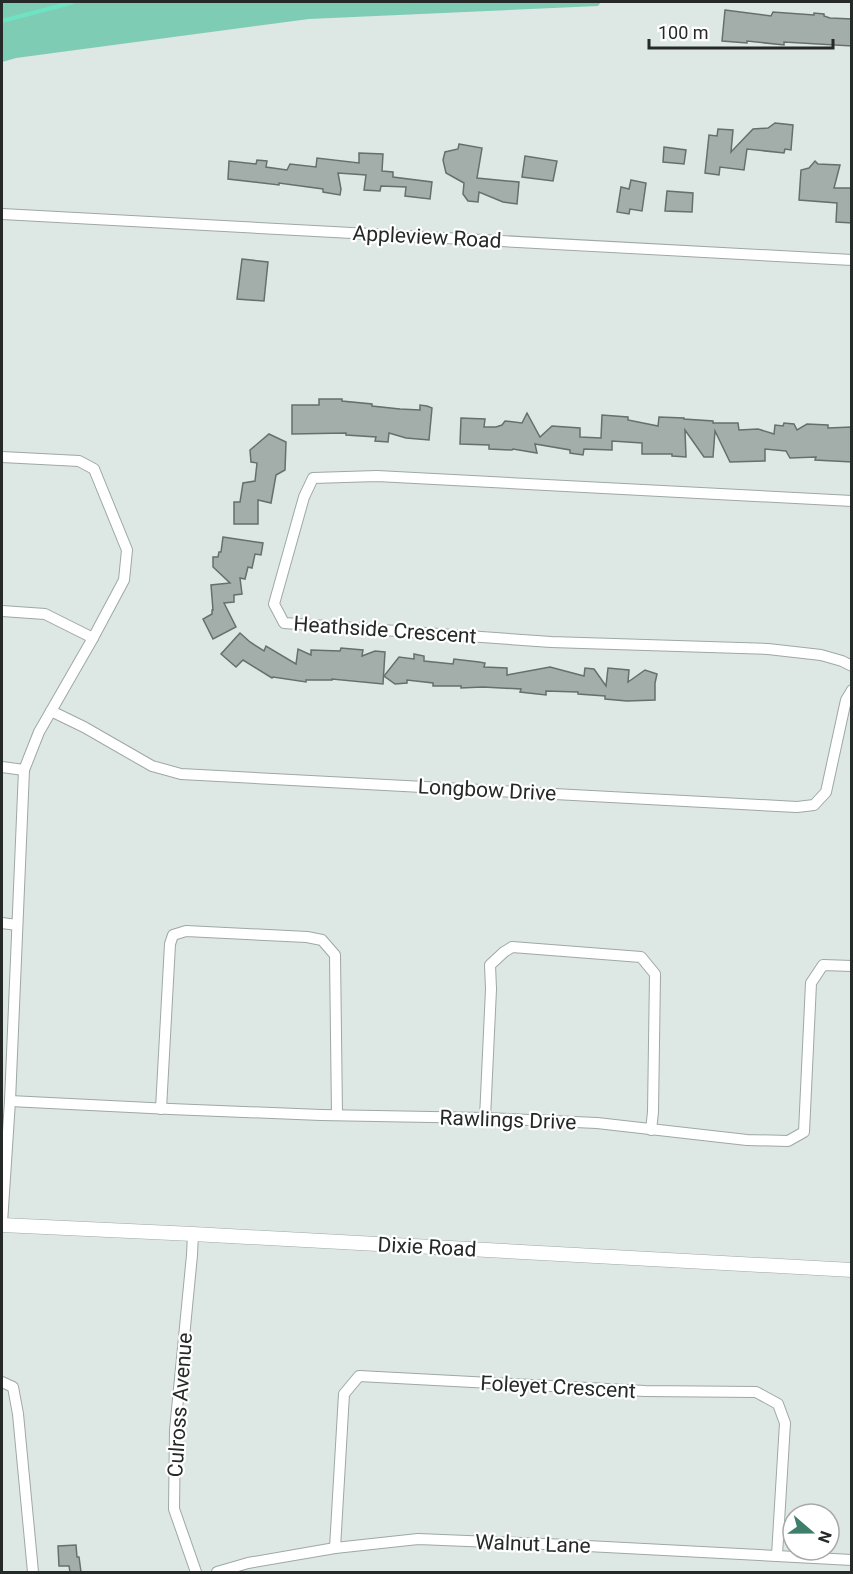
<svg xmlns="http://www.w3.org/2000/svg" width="853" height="1574" viewBox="0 0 853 1574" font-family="Roboto,sans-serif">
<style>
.green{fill:#7fccb5}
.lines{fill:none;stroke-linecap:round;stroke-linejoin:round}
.stream{stroke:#6ee3c4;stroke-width:4}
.building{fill:#a3adaa;stroke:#666f6c;stroke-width:1.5}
.street-casing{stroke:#9ea8a4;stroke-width:12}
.secondary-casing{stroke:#9ea8a4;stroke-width:15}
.street{stroke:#fff;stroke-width:10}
.secondary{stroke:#fff;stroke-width:14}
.labels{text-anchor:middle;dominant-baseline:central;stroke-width:4.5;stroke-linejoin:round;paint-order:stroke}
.street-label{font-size:21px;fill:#252928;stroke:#fff}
</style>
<rect width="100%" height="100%" fill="#dde7e4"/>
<polygon class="green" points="2,2 601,2 598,6 309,19 16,58 2,62"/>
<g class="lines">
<polyline class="stream" points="2,21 67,4 73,2"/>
</g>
<g class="building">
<polygon points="725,10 771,16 773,12 814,15 814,13 824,14 824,16 830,18 852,19 852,46 784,42 784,45 747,41 747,43 722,41"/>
<polygon points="775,123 793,125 791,150 785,149 784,153 747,149 744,170 720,167 719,175 705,173 709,135 717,136 718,129 733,130 731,152 753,129 768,128"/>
<polygon points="459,144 482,148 477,178 519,182 517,204 503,202 479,192 478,202 468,201 463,194 464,183 446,173 443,160 445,152 458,149"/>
<polygon points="664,147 686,150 684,164 663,162"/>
<polygon points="359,153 383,154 382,171 393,172 393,177 432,182 430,199 405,196 406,187 381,186 380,191 364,190 366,175 338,173 341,189 340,195 323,192 323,189 279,183 279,185 228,179 229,161 256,164 257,160 267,161 266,167 287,170 290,164 316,167 317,158 359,163"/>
<polygon points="525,156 557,161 553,181 522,177"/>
<polygon points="815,161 818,164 840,165 834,188 852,188 852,223 836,222 837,203 799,200 801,170 809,168"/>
<polygon points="631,180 646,183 642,211 630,209 629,214 617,212 621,187 629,189"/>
<polygon points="667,191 693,193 692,212 665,211"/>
<polygon points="242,259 268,262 264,301 237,299"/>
<polygon points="319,399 342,399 342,401 372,404 372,406 400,409 420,410 420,405 427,406 432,408 429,440 406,438 389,433 388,442 375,441 376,437 346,435 346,433 292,434 292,405 319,405"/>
<polygon points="527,413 540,437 552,426 580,428 580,437 601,438 602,415 628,417 628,420 658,426 659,417 684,418 684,419 713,421 713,423 738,423 739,430 758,429 774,434 775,425 783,426 784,423 794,424 797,430 807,424 828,425 828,428 852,427 852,462 815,460 816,457 790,458 786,451 765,449 765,461 730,462 715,431 713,457 704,457 685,430 686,457 672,456 672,454 642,454 642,443 612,441 612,450 584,449 583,455 570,453 570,450 535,444 537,453 513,449 512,450 489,449 489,445 460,444 461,418 485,419 484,427 496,427 502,425 505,421 522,423"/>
<polygon points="269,434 286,442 285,470 276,475 271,503 258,500 258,524 234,524 234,502 240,502 243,483 255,481 257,463 251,462 250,450"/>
<polygon points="223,537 263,543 261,555 255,554 252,568 248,567 245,579 240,578 242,594 234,595 234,602 224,603 236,627 213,639 203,619 212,614 212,610 213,610 211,585 230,583 213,567 213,557 218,557 219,552 221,552"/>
<polygon points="240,633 250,642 264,651 266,646 296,664 298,649 311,655 311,650 340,651 341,648 363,650 362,656 375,651 385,652 383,684 332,679 332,680 306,680 306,682 273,677 272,678 243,660 236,667 221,654"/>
<polygon points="414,654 424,656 424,661 453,664 454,659 479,662 485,663 484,667 507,668 507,675 550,667 584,676 585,668 594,669 606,686 608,668 629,670 628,682 645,670 657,674 655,683 655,700 627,701 605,699 605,696 578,694 578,692 546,691 546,695 520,692 521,689 483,687 461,688 461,686 433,686 433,683 407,680 407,683 395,684 384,676 399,657 414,659"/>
<polygon points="76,1545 77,1557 79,1557 81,1572 70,1572 69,1566 59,1566 58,1546"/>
</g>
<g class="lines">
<defs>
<g id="street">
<polyline points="2,214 852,260"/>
<polyline points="2,457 79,461 94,469 127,550 124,580 93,638 39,732 24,770 10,1101 2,1223"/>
<polyline points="852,501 377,476 313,478 304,497 274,604 284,623 551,642 768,649 821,655 842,661 852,666"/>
<polyline points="2,611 45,614 93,638"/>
<polyline points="51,711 84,727 152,766 181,774 797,807 814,805 826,792 846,700 852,690"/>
<polyline points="2,767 24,770"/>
<polyline points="2,923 17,925"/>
<polyline points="10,1101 170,1109 321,1115 485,1118 597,1123 747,1140 788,1141 804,1132 811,983 823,965 852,966"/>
<polyline points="161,1109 170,944 173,935 186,931 307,937 322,940 335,955 337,1115"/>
<polyline points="485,1118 491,989 490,965 504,952 512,947 641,957 655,974 653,1112 651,1130"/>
<polyline points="193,1234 192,1255 175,1430 174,1509 196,1572"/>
<polyline points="2,1382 13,1387 18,1414 33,1572"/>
<polyline points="335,1548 344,1394 359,1376 645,1391 756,1392 778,1404 785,1423 777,1555"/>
<polyline points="217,1572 248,1563 335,1548 418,1539 568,1545 852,1560"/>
</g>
<polyline id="secondary" points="2,1225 193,1234 852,1270"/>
</defs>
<use href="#street" class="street-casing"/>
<use href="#secondary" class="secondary-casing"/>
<use href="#street" class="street"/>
<use href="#secondary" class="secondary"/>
</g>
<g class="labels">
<g class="street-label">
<text transform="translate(427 237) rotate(3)">Appleview Road</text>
<text transform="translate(385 630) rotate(4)">Heathside Crescent</text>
<text transform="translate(487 790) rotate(3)">Longbow Drive</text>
<text transform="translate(508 1120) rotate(2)">Rawlings Drive</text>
<text transform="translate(427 1247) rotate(3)">Dixie Road</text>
<text transform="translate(558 1387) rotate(3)">Foleyet Crescent</text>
<text transform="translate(180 1405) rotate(-86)">Culross Avenue</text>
<text transform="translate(533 1544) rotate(2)">Walnut Lane</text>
</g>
</g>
<rect width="853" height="1574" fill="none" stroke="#252928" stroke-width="6"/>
<g transform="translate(811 1532) rotate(110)"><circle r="28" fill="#ffffff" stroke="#a8a9a9" stroke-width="1.5"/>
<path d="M0-4.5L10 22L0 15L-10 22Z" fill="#3e7e6d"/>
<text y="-9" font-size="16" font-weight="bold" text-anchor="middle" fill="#252928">N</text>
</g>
<path d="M649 39v9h184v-9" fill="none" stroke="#252928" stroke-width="3"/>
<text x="658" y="39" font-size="18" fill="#252928" stroke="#ffffff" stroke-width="4.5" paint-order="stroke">100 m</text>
</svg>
